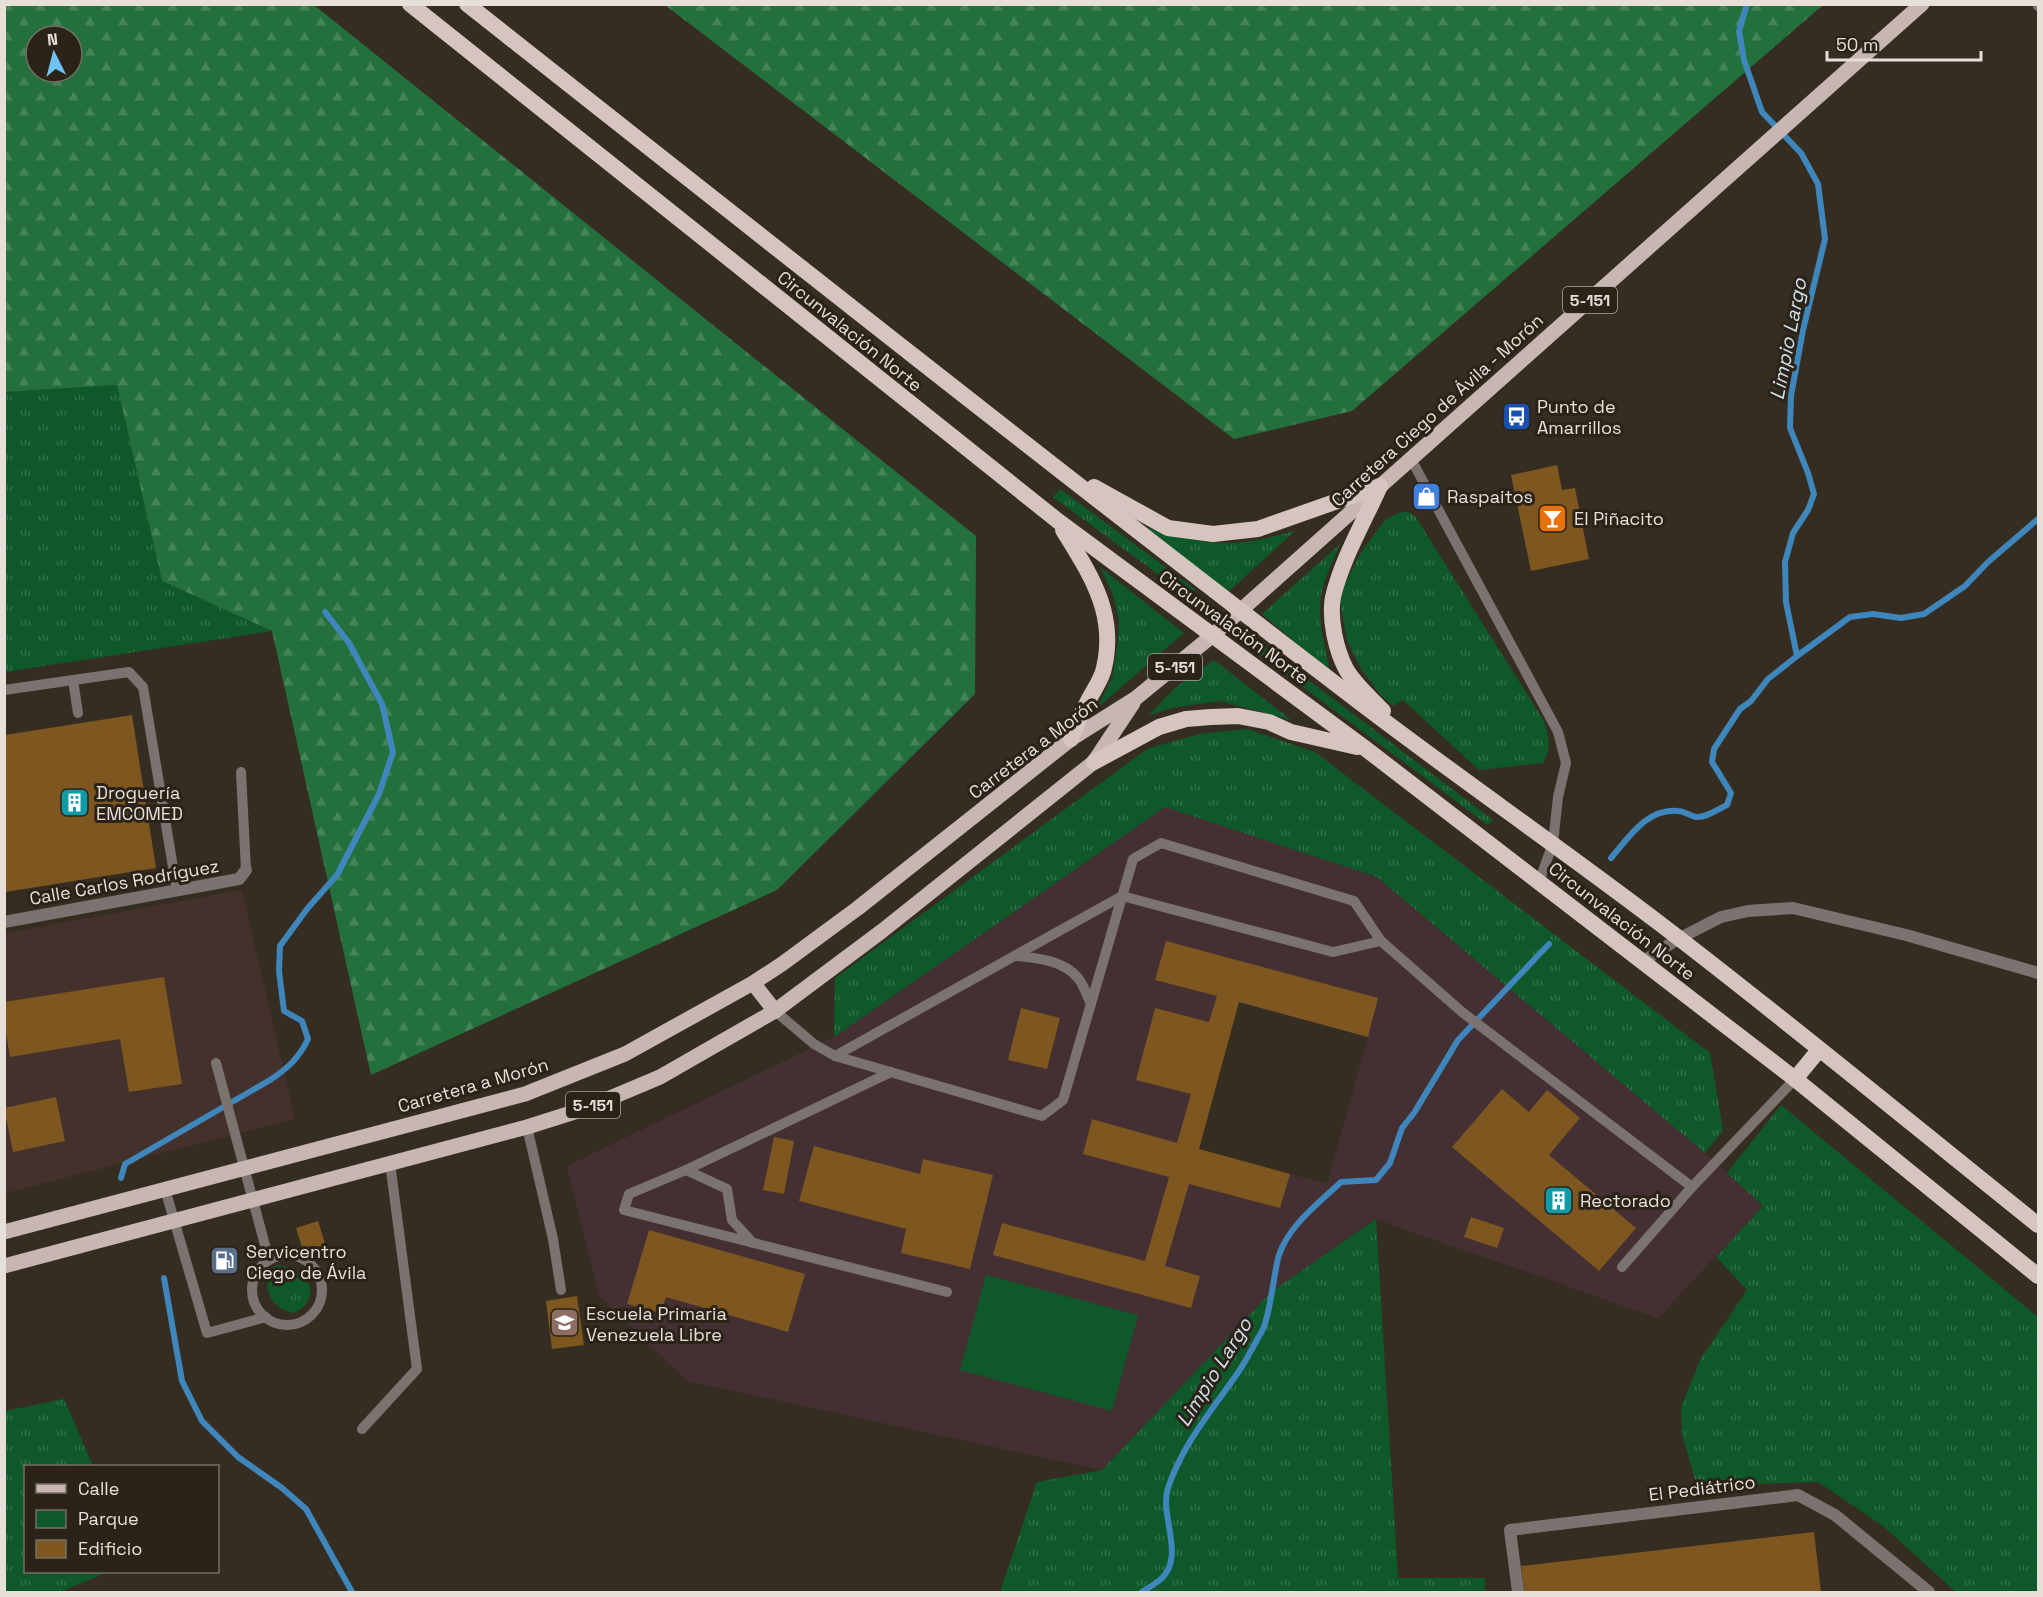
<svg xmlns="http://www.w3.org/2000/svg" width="2043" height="1597" viewBox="0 0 2043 1597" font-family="'Space Grotesk',sans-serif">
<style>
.commercial{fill:#44312c}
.education{fill:#443033;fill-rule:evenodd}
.grass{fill:url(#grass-tufts)}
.forest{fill:url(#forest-firs);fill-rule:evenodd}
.green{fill:#0e582a}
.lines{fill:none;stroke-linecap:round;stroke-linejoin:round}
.stream{stroke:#3e86bb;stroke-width:6}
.building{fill:#7e5620}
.service{stroke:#7b7370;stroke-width:10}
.minor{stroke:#7b7370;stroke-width:12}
.primary{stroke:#c7b6b1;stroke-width:15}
.trunk{stroke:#d6c4be;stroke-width:16}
.labels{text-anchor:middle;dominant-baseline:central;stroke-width:6;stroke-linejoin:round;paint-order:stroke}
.shield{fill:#2c2318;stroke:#aea79f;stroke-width:1.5}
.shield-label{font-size:16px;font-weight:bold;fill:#e6e0d9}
.street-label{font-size:18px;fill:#e6e0d9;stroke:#2c2318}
.poi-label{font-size:18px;fill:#e6e0d9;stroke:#2c2318;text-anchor:start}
.water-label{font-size:20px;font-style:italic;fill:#cfe0ef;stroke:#2c2318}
</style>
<defs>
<pattern id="grass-tufts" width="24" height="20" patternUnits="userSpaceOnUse" patternTransform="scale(1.5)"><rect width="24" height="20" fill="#0e582a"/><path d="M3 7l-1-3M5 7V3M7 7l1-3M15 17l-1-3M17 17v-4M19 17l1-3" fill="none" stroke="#317048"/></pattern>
<pattern id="forest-firs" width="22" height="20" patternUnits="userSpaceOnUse" patternTransform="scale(1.5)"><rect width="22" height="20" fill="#24703d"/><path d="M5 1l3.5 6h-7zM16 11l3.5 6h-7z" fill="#448458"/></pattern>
</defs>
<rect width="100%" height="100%" fill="#362d22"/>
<polygon class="commercial" points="242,890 295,1119 5,1193 5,933"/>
<path class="education" d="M1165,807L1377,877L1705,1153L1763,1206L1658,1318L1375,1219L1271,1292L1102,1470L687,1381L599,1296L567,1166L834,1037ZM1239,1002L1368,1037L1327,1184L1199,1149Z"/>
<g class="grass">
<polygon points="117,385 162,581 272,631 5,672 5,392"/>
<polygon points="1060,489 1195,589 1189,597 1053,497"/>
<path d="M1401,512H1408L1415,516L1544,721C1549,739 1552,746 1543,763L1479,770L1403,700L1393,706L1380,694L1361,669L1347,640L1340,602L1345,584L1362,551L1386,519Z"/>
<path d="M1145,527C1178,537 1210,546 1245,542C1262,540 1279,535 1295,531L1228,592Z"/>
<path d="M1340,544C1332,564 1320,585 1320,607C1319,628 1326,650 1330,672L1262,614Z"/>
<polygon points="1100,567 1184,633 1097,708 1112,678 1118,642 1119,621 1113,595"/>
<polygon points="1254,639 1493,820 1488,825 1248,646"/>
<polygon points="1214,660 1291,720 1220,701 1171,708 1148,716 1175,688"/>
<polygon points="1247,729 1315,752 1710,1053 1723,1130 1705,1153 1377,877 1165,807 834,1037 835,978 1147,749 1199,734"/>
<polygon points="1781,1105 2038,1317 2038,1592 1956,1592 1883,1526 1818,1482 1697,1486 1682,1434 1681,1407 1700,1360 1747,1290 1716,1257 1763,1206 1727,1173"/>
<polygon points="1376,1219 1398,1578 1485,1578 1485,1592 1000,1592 1037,1482 1102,1470 1271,1292"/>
<path d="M276,1265C305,1268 327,1296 294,1313C289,1312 284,1310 280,1308C265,1297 263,1277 276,1265Z"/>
<polygon points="64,1399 93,1466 26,1466 26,1572 108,1572 60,1592 5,1592 5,1411"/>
</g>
<g class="forest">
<path d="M5,4L314,5L976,536L975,694L777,890L371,1075L272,631L162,581L117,385L5,392ZM36,36H72V72H36Z"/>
<polygon points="665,5 1823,5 1352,411 1234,439"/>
</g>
<polygon class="green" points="986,1275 1138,1315 1112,1411 960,1370"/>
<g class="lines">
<g class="stream">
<polyline points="1797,656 1850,617 1873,614 1901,618 1924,614 1965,586 1988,562 2038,519"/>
<path d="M1611,858C1629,837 1647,808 1678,811C1684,811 1690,816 1696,817C1706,818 1718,809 1727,805L1731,793L1712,762L1714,749L1740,709L1751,701L1768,679L1797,656L1786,602L1785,562L1793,533L1808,510L1814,494L1808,473L1790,428L1791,396L1803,330L1825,239L1818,184L1801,153L1762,112L1744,60L1739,31L1747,4"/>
<path d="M121,1178L125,1164L270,1080C287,1069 299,1058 308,1039L302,1021L284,1011L279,971L280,946L307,909L337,875L379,794L393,752L382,704L349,643L325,612"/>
<polyline points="164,1278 182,1381 202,1421 238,1457 282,1488 306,1509 352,1592"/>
<path d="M1142,1592C1148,1588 1155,1584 1161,1579C1186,1556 1159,1516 1168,1488C1182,1445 1212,1410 1237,1374C1246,1361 1254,1345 1262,1331C1271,1314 1273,1275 1279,1255C1289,1225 1319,1203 1341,1182L1376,1180L1390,1163L1402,1128L1414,1113L1458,1040L1549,944"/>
</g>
</g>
<g class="building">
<polygon points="1557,465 1562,490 1575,488 1589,559 1531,571 1511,475"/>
<polygon points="132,715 156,868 5,892 5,735"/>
<polygon points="1166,941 1378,998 1368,1037 1239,1002 1199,1149 1290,1174 1280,1208 1189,1184 1165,1266 1200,1276 1191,1308 993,1255 1002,1223 1145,1261 1169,1177 1083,1154 1092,1119 1177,1143 1191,1094 1136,1080 1155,1008 1209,1022 1217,996 1155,980"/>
<polygon points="164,977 182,1084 129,1092 120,1039 10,1057 4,1021 4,1002"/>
<polygon points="1021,1008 1060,1018 1047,1069 1008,1060"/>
<polygon points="1502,1089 1529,1112 1547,1090 1580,1118 1549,1155 1636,1228 1599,1271 1452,1147"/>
<polygon points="56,1097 65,1141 13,1152 4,1108"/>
<polygon points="774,1137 794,1141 784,1194 763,1190"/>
<polygon points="814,1146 920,1174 923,1159 993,1175 970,1269 901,1253 906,1229 799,1201"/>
<polygon points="1471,1217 1504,1228 1497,1248 1464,1237"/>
<polygon points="318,1221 327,1250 305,1257 296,1228"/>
<polygon points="649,1230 805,1274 788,1332 666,1297 661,1313 627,1304"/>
<polygon points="577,1296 584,1345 552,1349 546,1301"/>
<polygon points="1814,1532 1821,1592 1524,1592 1521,1566"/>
</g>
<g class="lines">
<g class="service">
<polyline points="2038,4 2038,6"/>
<polyline points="1411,459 1558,732 1566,763 1558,797 1553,843 1539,882"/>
<polyline points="73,680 78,713"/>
<polyline points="4,690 129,672 143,687 177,891"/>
<polyline points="241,772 246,870"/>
<path d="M1015,956C1037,958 1063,960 1078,978C1084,985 1087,996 1091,1004"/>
<polyline points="775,1011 814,1044 835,1056 1042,1116 1063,1100 1133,859 1161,843 1354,901 1381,941 1462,1012 1692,1187"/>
<polyline points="835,1056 1122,896 1333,952 1381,941"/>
<polyline points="216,1063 269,1260"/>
<polyline points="891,1072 686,1170 629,1194 624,1210 947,1292"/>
<polyline points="527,1127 553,1239 561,1290"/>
<polyline points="686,1170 727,1189 732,1220 753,1243"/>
<polyline points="165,1189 207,1333 266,1317"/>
<circle cx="287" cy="1290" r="35"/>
<polyline points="1622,1267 1692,1187 1795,1079"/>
<polyline points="362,1429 417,1369 390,1163"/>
</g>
<g class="minor">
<polyline points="4,922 239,879 246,870"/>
<polyline points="1642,962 1678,939 1721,917 1748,911 1793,908 1906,935 2038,973"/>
<polyline points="1518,1592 1510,1530 1798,1495 1835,1515 1929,1592"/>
</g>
<g class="primary">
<polyline points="753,983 775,1011"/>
<polyline points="4,1232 525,1094 625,1054 753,983 782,964 858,908 1071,739 1136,698 1213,635 1922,4"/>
<polyline points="4,1266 527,1127 584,1109 660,1077 775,1011 882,931 1094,762 1133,703"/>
</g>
<g class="trunk">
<polyline points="410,4 1058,521 1366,749 1795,1079 2038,1276"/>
<path d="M467,4C757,233 1048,463 1341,688C1447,770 1557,845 1663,926C1790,1023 1913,1125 2038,1225"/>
<path d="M1380,486C1364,522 1342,559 1333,597C1329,619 1336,650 1346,669C1355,685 1371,698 1383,711"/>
<polyline points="1094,487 1168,528 1213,534 1258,529 1380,486"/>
<path d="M1063,530C1090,574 1117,613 1104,668C1102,679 1093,691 1088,701C1081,714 1076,727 1071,739"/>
<polyline points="1094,762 1159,727 1186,719 1211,717 1238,716 1269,722 1291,732 1357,747"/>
<polyline points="1795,1079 1819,1050"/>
</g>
</g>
<defs>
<symbol id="bus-square" viewBox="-11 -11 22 22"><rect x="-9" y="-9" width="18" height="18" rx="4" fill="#1a4fb4" stroke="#2c2318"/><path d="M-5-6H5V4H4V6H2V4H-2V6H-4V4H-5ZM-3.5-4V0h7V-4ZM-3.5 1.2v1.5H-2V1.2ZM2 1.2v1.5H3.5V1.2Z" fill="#fff"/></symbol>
<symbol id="shop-square" viewBox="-11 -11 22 22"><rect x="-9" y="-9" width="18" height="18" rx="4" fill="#3f7fe0" stroke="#2c2318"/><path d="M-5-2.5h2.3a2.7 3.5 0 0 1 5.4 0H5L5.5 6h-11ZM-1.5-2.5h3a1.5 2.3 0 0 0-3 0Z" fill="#fff"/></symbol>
<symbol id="bar-square" viewBox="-11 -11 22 22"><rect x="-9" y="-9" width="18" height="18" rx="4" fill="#e8710a" stroke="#2c2318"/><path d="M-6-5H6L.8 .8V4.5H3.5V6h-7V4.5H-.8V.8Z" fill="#fff"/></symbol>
<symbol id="building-square" viewBox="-11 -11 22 22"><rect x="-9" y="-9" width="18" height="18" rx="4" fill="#0f9aa8" stroke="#2c2318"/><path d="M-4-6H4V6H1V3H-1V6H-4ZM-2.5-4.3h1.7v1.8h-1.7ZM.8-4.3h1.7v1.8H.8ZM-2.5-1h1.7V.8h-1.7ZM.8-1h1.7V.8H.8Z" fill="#fff"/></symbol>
<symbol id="fuel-square" viewBox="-11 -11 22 22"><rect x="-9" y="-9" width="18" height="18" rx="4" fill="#5c6f8a" stroke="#2c2318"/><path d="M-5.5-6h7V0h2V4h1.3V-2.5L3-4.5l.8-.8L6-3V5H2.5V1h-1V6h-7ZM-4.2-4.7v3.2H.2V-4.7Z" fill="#fff"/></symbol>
<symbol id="school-square" viewBox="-11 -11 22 22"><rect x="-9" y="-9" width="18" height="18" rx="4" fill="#8d6e63" stroke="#2c2318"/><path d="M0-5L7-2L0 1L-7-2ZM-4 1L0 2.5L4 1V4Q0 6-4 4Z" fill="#fff"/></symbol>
</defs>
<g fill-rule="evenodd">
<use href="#bus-square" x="1500" y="400" width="33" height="33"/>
<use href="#shop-square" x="1410" y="480" width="33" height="33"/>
<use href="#bar-square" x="1536" y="502" width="33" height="33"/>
<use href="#building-square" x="58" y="786" width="33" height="33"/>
<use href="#building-square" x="1542" y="1184" width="33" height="33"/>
<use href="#fuel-square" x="208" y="1244" width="33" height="33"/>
<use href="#school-square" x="548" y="1306" width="33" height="33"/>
</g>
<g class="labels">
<g class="shield">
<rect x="1563" y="287" width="54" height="26" rx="4.5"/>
<rect x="1148" y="654" width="54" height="26" rx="4.5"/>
<rect x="566" y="1092" width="54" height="26" rx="4.5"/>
</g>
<g class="shield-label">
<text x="1590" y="300">5-151</text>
<text x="1175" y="667">5-151</text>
<text x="593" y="1105">5-151</text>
</g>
<g class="street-label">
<text transform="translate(850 331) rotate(39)">Circunvalación Norte</text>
<text transform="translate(1437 410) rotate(-42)">Carretera Ciego de Ávila - Morón</text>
<text transform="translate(1234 627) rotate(36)">Circunvalación Norte</text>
<text transform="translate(1033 748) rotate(-37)">Carretera a Morón</text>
<text transform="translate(124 882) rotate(-10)">Calle Carlos Rodríguez</text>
<text transform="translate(1622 921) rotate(38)">Circunvalación Norte</text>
<text transform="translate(473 1085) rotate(-16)">Carretera a Morón</text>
<text transform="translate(1702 1488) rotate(-7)">El Pediátrico</text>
</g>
<g class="poi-label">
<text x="1537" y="406">Punto de<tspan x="1537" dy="21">Amarrillos</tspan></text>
<text x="1447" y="496">Raspaitos</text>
<text x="1574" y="518">El Piñacito</text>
<text x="96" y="792">Droguería<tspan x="96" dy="21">EMCOMED</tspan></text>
<text x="1580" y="1200">Rectorado</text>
<text x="246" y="1251">Servicentro<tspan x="246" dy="21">Ciego de Ávila</tspan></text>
<text x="586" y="1313">Escuela Primaria<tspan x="586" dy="21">Venezuela Libre</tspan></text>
</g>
<g class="water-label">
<text transform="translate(1788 339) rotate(-79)">Limpio Largo</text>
<text transform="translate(1214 1372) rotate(-58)">Limpio Largo</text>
</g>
</g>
<rect width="2043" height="1597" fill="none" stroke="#e6e0d9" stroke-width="12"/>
<rect x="24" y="1465" width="195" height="108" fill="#2c2318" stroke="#766f65" stroke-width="1.5"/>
<rect x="36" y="1484" width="30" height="9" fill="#c7b6b1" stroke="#766f65" stroke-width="1.5"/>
<text x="78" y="1495" font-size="18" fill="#e6e0d9">Calle</text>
<rect x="36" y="1510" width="30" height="18" fill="#0e582a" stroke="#766f65" stroke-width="1.5"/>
<text x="78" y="1525" font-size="18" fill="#e6e0d9">Parque</text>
<rect x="36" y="1540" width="30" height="18" fill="#7e5620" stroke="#766f65" stroke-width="1.5"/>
<text x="78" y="1555" font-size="18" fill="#e6e0d9">Edificio</text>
<g transform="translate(54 54) rotate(354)"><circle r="28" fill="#2c2318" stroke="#766f65" stroke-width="1.5"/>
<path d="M0-4.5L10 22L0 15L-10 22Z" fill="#6fc2f4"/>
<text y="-9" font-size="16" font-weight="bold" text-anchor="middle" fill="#e6e0d9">N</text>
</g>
<path d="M1827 51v9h154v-9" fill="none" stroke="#e6e0d9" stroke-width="3"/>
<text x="1836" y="51" font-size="18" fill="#e6e0d9" stroke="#2c2318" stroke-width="4.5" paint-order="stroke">50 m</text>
</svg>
